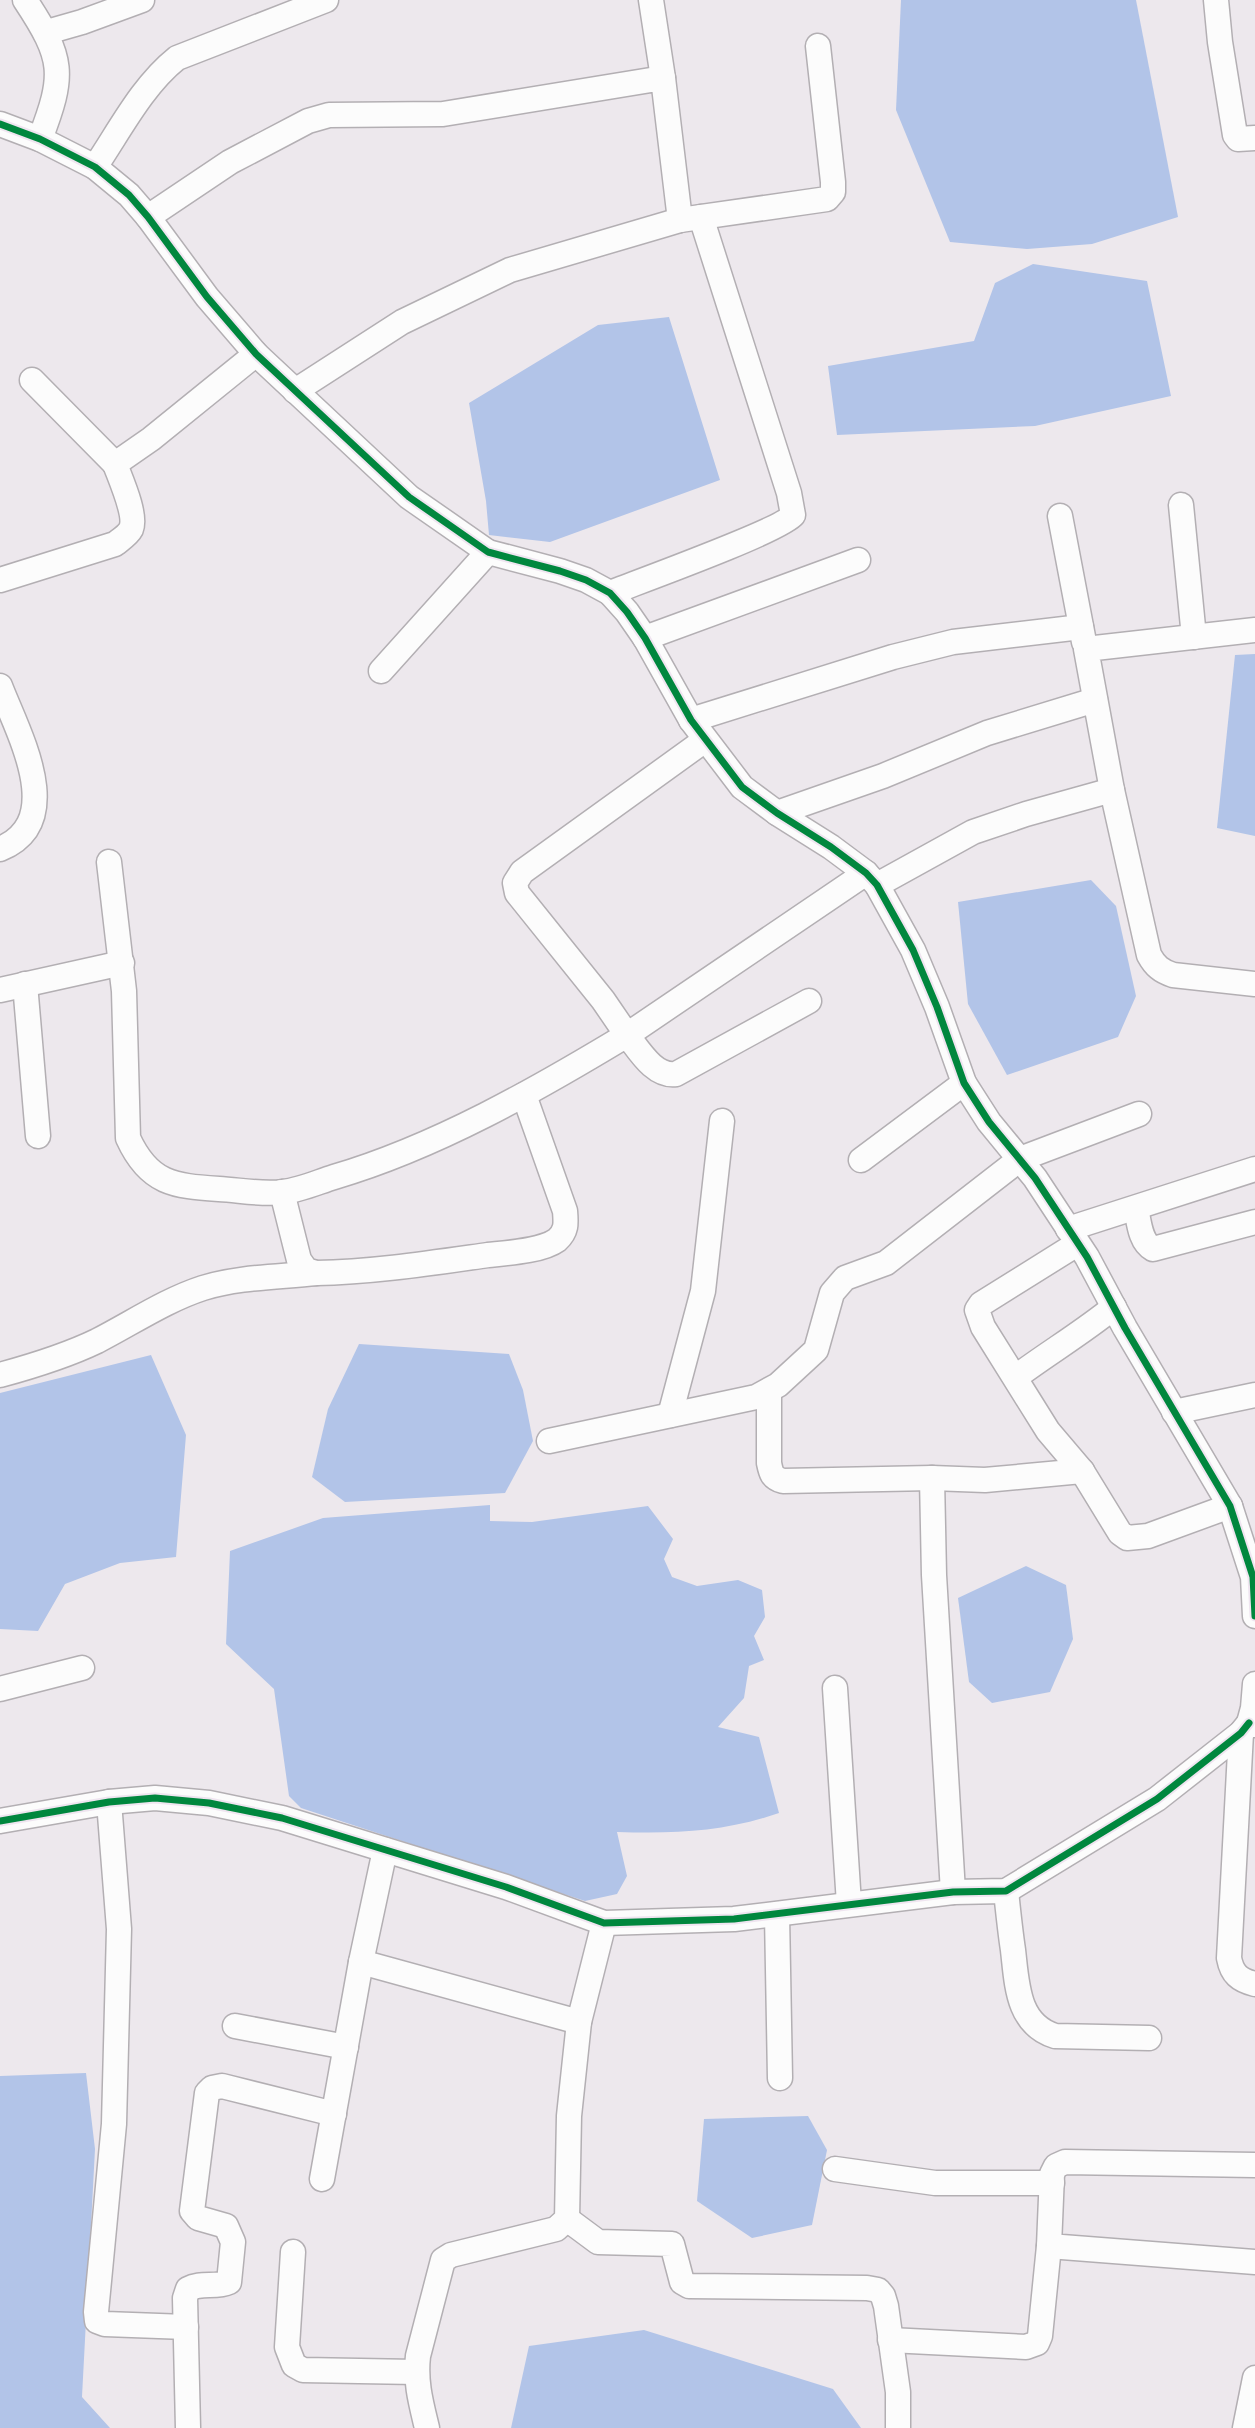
<svg xmlns="http://www.w3.org/2000/svg" width="1255" height="2428" viewBox="0 0 1255 2428" font-family="Roboto,sans-serif">
<style>
.water{fill:#b2c4e8}
.lines{fill:none;stroke-linecap:round;stroke-linejoin:round}
.minor-casing{stroke:#b3afb3;stroke-width:27}
.minor{stroke:#fcfcfc;stroke-width:24}
.cycleway-casing{stroke:#efe5f0;stroke-width:11}
.cycleway{stroke:#00873e;stroke-width:7}
</style>
<rect width="100%" height="100%" fill="#ede8ed"/>
<g class="water">
<polygon points="901,0 1136,0 1178,217 1092,244 1027,249 950,242 896,110"/>
<polygon points="1033,264 1147,281 1171,396 1035,426 837,435 828,366 974,341 995,283"/>
<polygon points="669,317 720,480 550,542 489,535 486,501 469,403 598,325"/>
<polygon points="1255,654 1255,836 1217,828 1235,655"/>
<polygon points="1091,880 1116,906 1136,996 1118,1037 1007,1075 968,1004 958,902"/>
<polygon points="359,1344 509,1354 523,1390 533,1441 505,1493 345,1502 312,1477 328,1409"/>
<polygon points="151,1355 186,1435 176,1557 120,1563 65,1584 38,1631 0,1629 0,1393"/>
<path d="M490,1505V1521L532,1522L648,1506L673,1539L664,1559L672,1577L697,1586L738,1580L762,1590L765,1617L754,1636L764,1660L749,1666L744,1698L718,1727L759,1737L779,1813C725,1832 674,1834 617,1832L627,1876L617,1894L585,1901L301,1808L289,1796L274,1689L226,1644L230,1551L323,1518Z"/>
<polygon points="1026,1566 1066,1585 1073,1639 1050,1692 992,1703 969,1682 958,1598"/>
<polygon points="86,2073 95,2149 82,2397 110,2428 0,2428 0,2076"/>
<polygon points="808,2116 827,2150 812,2225 752,2238 697,2201 704,2119"/>
<polygon points="644,2330 833,2389 861,2428 511,2428 529,2346"/>
</g>
<g class="lines">
<defs>
<g id="minor">
<path d="M25,0C64,59 65,74 40,139"/>
<polyline points="651,0 663,78"/>
<polyline points="1216,0 1220,42 1235,135 1238,139 1255,138"/>
<polyline points="47,32 82,22 142,0"/>
<polyline points="0,124 40,139 95,167 129,195 148,217 207,297 256,354 409,497 488,552 560,571 586,580 610,593 627,612 645,638 691,720 742,787 777,813 831,847 866,873 877,885 913,950 937,1007 964,1083 989,1122 1035,1178 1087,1257 1125,1328 1230,1506 1253,1577 1255,1616"/>
<path d="M95,167C120,130 142,86 177,58L326,0"/>
<polyline points="148,217 230,162 308,121 329,115 443,114 663,78 680,220"/>
<polyline points="32,380 115,464"/>
<polyline points="295,391 402,322 510,270 680,220 827,199 833,192 833,182 818,46"/>
<polyline points="1181,505 1194,637"/>
<polyline points="1060,516 1084,642"/>
<path d="M0,580L115,544C120,540 128,535 131,529C137,515 120,478 115,464L151,439L256,354"/>
<path d="M610,593C638,582 782,530 793,515L789,493L701,217"/>
<polyline points="645,638 858,560"/>
<polyline points="381,671 488,552"/>
<path d="M0,686C18,733 68,821 0,849"/>
<polyline points="691,720 893,657 953,642 1081,627"/>
<polyline points="705,740 522,872 515,883 517,893 603,1000 627,1035 866,873"/>
<path d="M1112,790L1149,955C1155,966 1161,971 1173,975L1255,984"/>
<polyline points="777,813 883,776 987,733 1095,700"/>
<path d="M109,862L124,991L128,1138C149,1184 174,1186 219,1189C239,1190 263,1195 283,1192C300,1190 318,1182 334,1177C436,1147 536,1090 627,1035C639,1050 654,1077 676,1074L809,1001"/>
<polyline points="877,885 973,832 1026,814 1112,790 1086,649 1255,630"/>
<polyline points="25,984 38,1136"/>
<polyline points="0,990 122,963"/>
<polyline points="861,1160 964,1083"/>
<path d="M282,1192L299,1260L306,1270L316,1273C373,1272 431,1263 488,1255C507,1253 542,1251 557,1240C567,1231 566,1223 565,1211L524,1095"/>
<path d="M1136,1208C1139,1222 1140,1242 1153,1249L1255,1222"/>
<polyline points="1068,1229 1255,1169"/>
<polyline points="1077,1244 981,1304 977,1310 983,1327 1048,1431 1082,1471 1120,1533 1127,1538 1148,1536 1230,1506"/>
<path d="M0,1375C33,1366 66,1356 97,1341C132,1323 166,1300 203,1288C238,1277 279,1277 316,1273"/>
<path d="M1016,1377C1048,1353 1082,1333 1114,1307"/>
<path d="M769,1391V1463C771,1473 772,1478 783,1481L932,1478L985,1480L1082,1471"/>
<polyline points="1174,1412 1255,1395"/>
<polyline points="670,1415 703,1291 722,1121"/>
<polyline points="549,1441 756,1397 778,1385 816,1350 832,1293 845,1278 886,1263 1020,1159 1139,1114"/>
<polyline points="932,1478 934,1575 953,1892"/>
<polyline points="1255,1684 1253,1708 1249,1723 1255,1725"/>
<polyline points="835,1688 849,1904"/>
<polyline points="0,1689 82,1668"/>
<path d="M1241,1733L1229,1958C1232,1974 1239,1980 1255,1984"/>
<polyline points="109,1802 119,1929 114,2124 96,2312 97,2321 105,2324 186,2327"/>
<polyline points="0,1821 109,1802 155,1798 209,1803 282,1818 506,1887 604,1923 734,1919 953,1892 1006,1891 1157,1799 1241,1733 1249,1723"/>
<path d="M1006,1891C1008,1910 1010,1930 1013,1950C1017,1984 1017,2024 1055,2036L1149,2038"/>
<polyline points="777,1915 780,2078"/>
<polyline points="361,1962 579,2022"/>
<polyline points="235,2026 346,2047"/>
<polyline points="1255,2165 1065,2162 1056,2166 1052,2174 1049,2246 1255,2262"/>
<polyline points="835,2169 935,2183 1052,2183"/>
<polyline points="322,2179 361,1962 385,1850"/>
<polyline points="567,2219 598,2242 672,2244 682,2282 689,2286 867,2288 878,2290 883,2296 886,2306 898,2392 898,2428"/>
<polyline points="293,2252 287,2347 294,2365 303,2370 416,2372"/>
<polyline points="890,2340 1026,2347 1037,2343 1040,2336 1049,2246"/>
<path d="M188,2428L185,2298L188,2289C201,2282 216,2288 229,2282L233,2242L226,2226L198,2218L192,2211L207,2093L212,2088L222,2086L334,2114"/>
<path d="M427,2428C421,2403 415,2382 418,2356L443,2260L451,2255L556,2229L567,2219L569,2116L579,2022L604,1923"/>
<polyline points="1245,2428 1255,2378"/>
</g>
</defs>
<use href="#minor" class="minor-casing"/>
<use href="#minor" class="minor"/>
<defs>
<g id="cycleway">
<polyline points="0,124 40,139 95,167 129,195 148,217 207,297 256,354 409,497 488,552 560,571 586,580 610,593 627,612 645,638 691,720 742,787 777,813 831,847 866,873 877,885 913,950 937,1007 964,1083 989,1122 1035,1178 1087,1257 1125,1328 1230,1506 1253,1577 1255,1616"/>
<polyline points="0,1821 109,1802 155,1798 209,1803 282,1818 506,1887 604,1923 734,1919 953,1892 1006,1891 1157,1799 1241,1733 1249,1723"/>
</g>
</defs>
<use href="#cycleway" class="cycleway-casing"/>
<use href="#cycleway" class="cycleway"/>
</g>
</svg>
